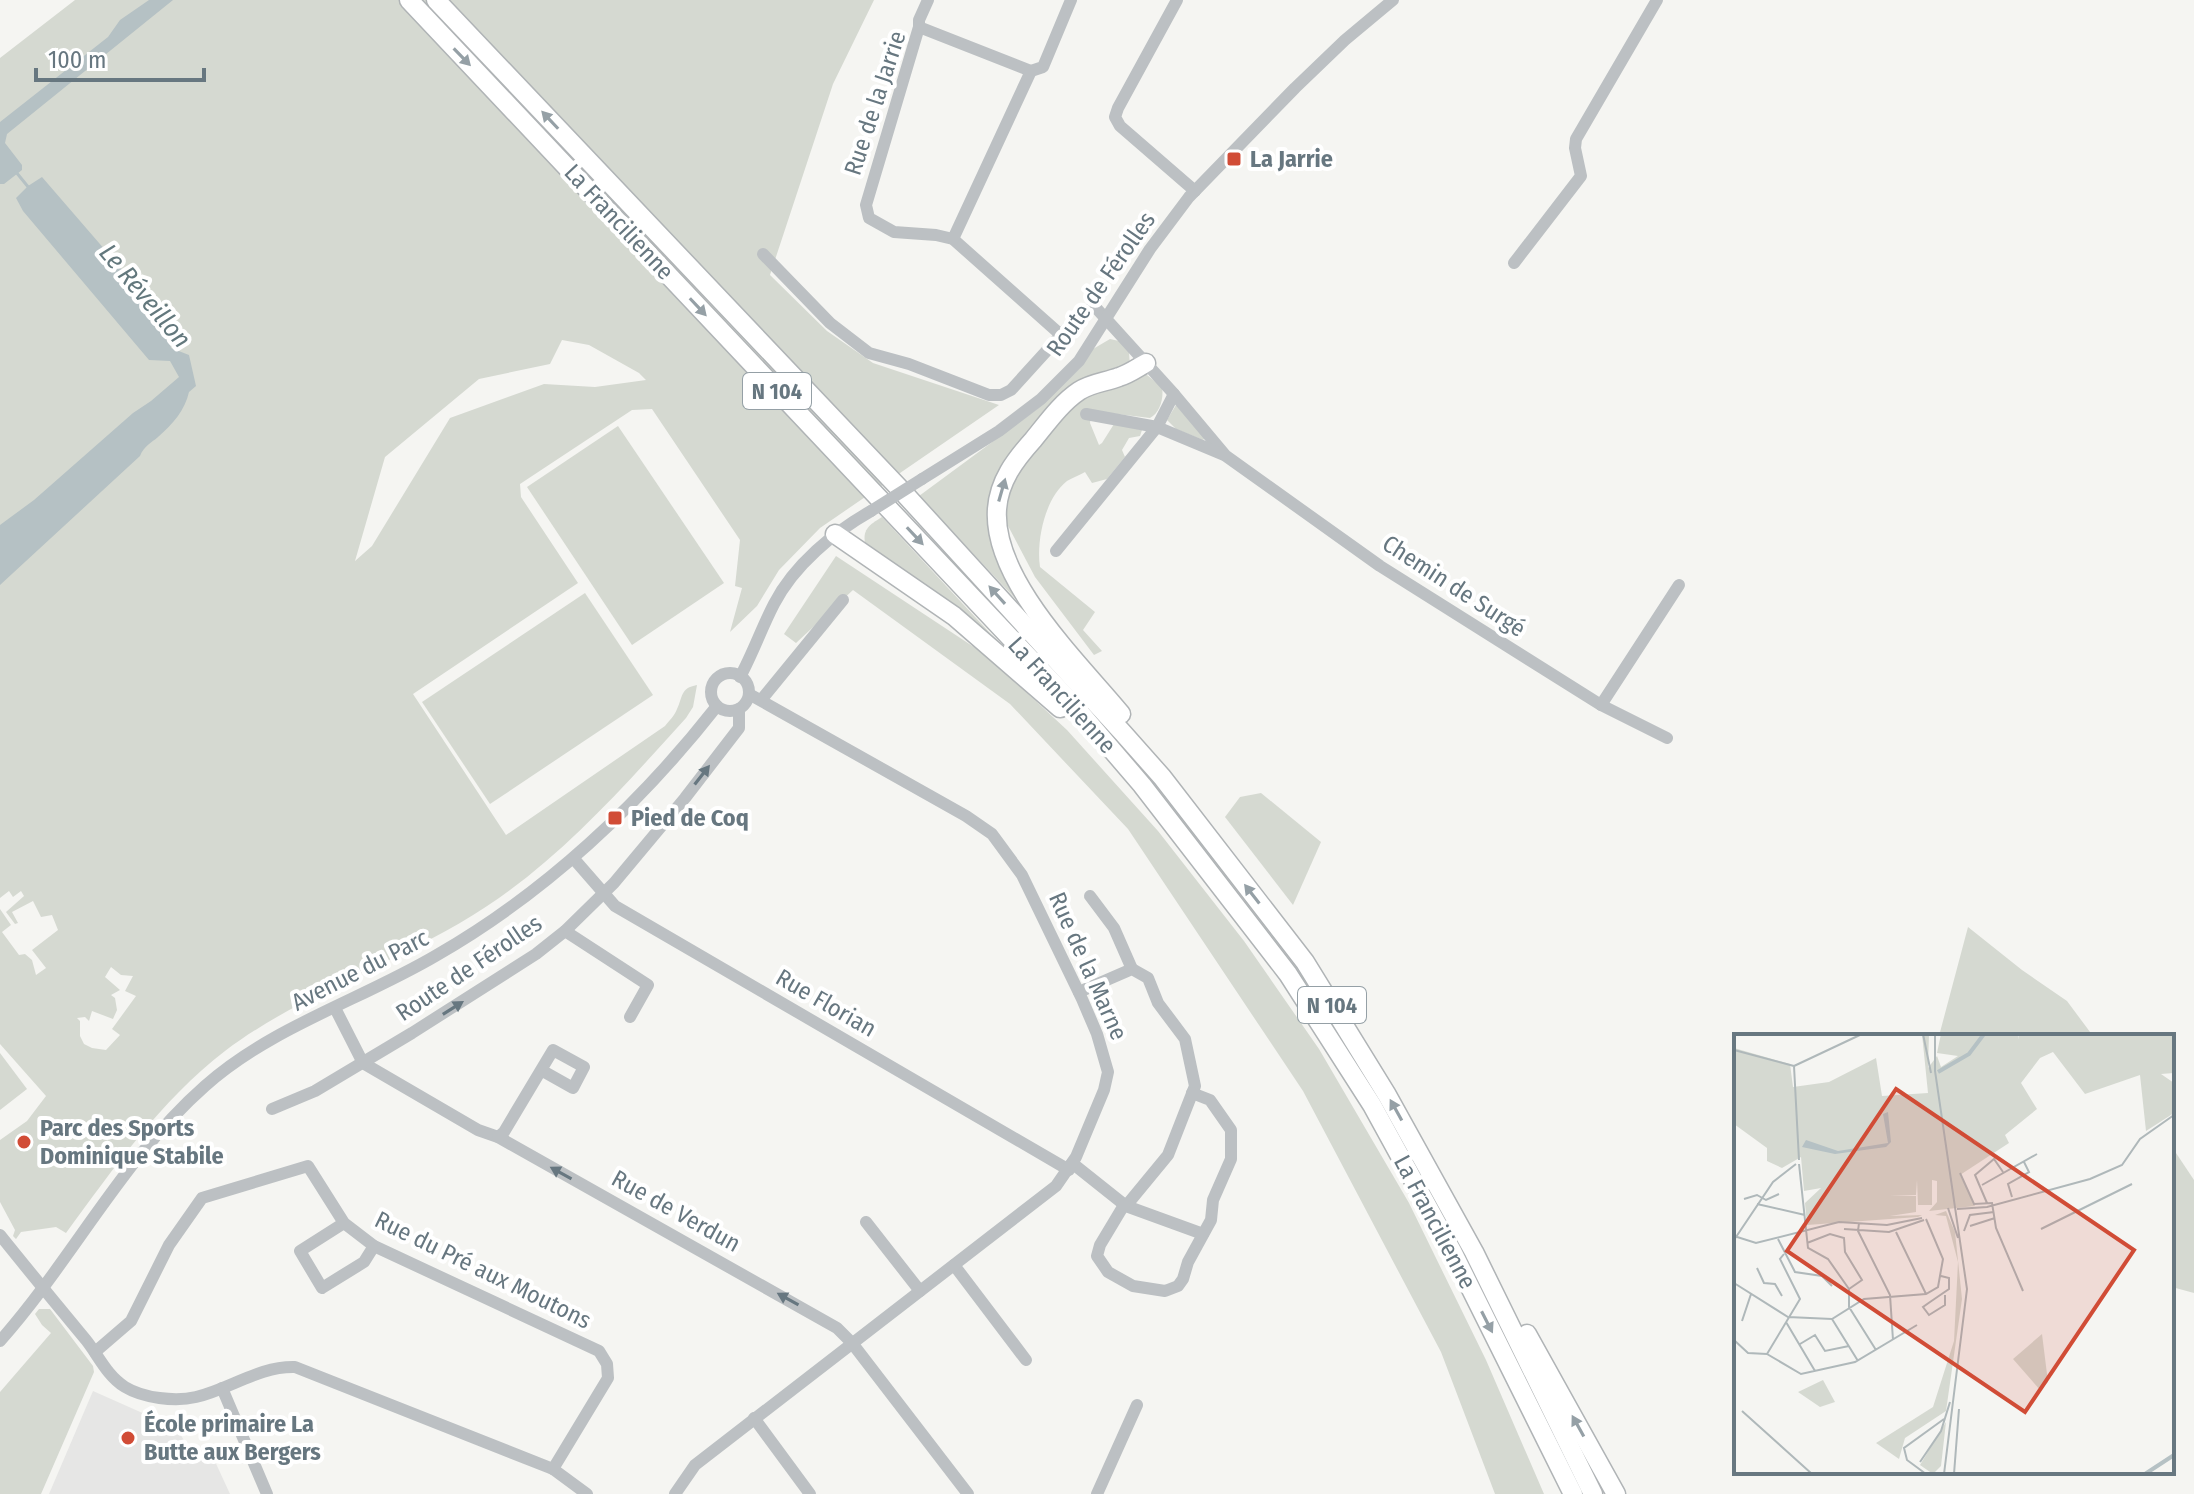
<svg xmlns="http://www.w3.org/2000/svg" width="2194" height="1494" viewBox="0 0 2194 1494" font-family="'Fira Sans Condensed',sans-serif">
<style>
.built{fill:#e6e6e5}
.green{fill:#d5d9d1;fill-rule:evenodd}
.water{fill:#b5c1c4}
.lines{fill:none;stroke-linecap:round;stroke-linejoin:round}
.stream{stroke:#b5c1c4;stroke-width:3}
.highway-casing{stroke:#b0b4b6;stroke-width:21}
.minor{stroke:#bcc0c3;stroke-width:12}
.highway{stroke:#fff;stroke-width:18}
.minor-bridge{stroke:#bcc0c3;stroke-width:12}
.oneway{fill:#95a0a6}
.oneway2{fill:#677780}
.poi-dot{fill:#d14c36;stroke:#fff;stroke-width:3}
.labels{text-anchor:middle;dominant-baseline:central;stroke-width:8;stroke-linejoin:round;paint-order:stroke}
.shield{fill:#fff;stroke:#95a0a6;stroke-width:2}
.shield-label{font-size:22px;font-weight:bold;fill:#677780}
.street-label{font-size:24px;fill:#677780;stroke:#fff}
.poi-label{font-size:24px;font-weight:bold;fill:#677780;stroke:#fff;text-anchor:start}
.water-label{font-size:26px;font-style:italic;fill:#63787d;stroke:#fff}
.inset-river{fill:none;stroke:#b5c1c4;stroke-width:4}
.inset-road{fill:none;stroke:#afb8ba;stroke-width:2}
.view{fill:#d14c36;fill-opacity:0.15;stroke:#d14c36;stroke-width:4}
.inset-edge{fill:none;stroke:#677780;stroke-width:4}
</style>
<rect width="100%" height="100%" fill="#f5f5f2"/>
<polygon class="built" points="93,1391 156,1419 158,1431 178,1430 186,1444 212,1455 230,1494 49,1494"/>
<g class="green">
<path d="M75,0H874L833,84L770,275L827,331L873,363L999,405L820,528L779,570L757,606L730,632L742,588L735,586L740,540L652,409L632,410L520,484L521,497L578,583L413,694L506,835L665,726C669,721 675,715 677,709C683,697 680,688 697,685L693,707L686,718C628,782 570,848 499,898C414,958 307,989 225,1051C160,1101 114,1168 66,1233L56,1227L21,1232L16,1239L13,1236L15,1230L0,1202V1140L27,1121L46,1096L0,1044V909L11,925L2,932L19,955L25,954L32,960L36,975L46,968L32,950L58,930L52,915L41,917L33,901L12,912L18,923L15,924L6,912L24,896L21,891L13,897L9,891L0,898V58ZM562,340L589,345L639,373L646,380L595,387L544,384L450,418L372,546L355,561L385,457L479,379L550,364ZM111,967L121,975L133,976L125,991L136,996L112,1029L120,1035L106,1050L92,1048L84,1044L80,1036V1021L77,1018L85,1017L89,1021L92,1011L113,1019L117,1010L115,998L111,995L120,990L105,977Z"/>
<polygon points="1110,339 1119,341 1129,352 1130,366 1091,380 996,488 1027,611 919,496 1037,409 1080,368 1093,349"/>
<path d="M1139,375H1147L1162,387C1164,398 1160,413 1150,418L1092,411L1090,423L1099,445L1102,443L1114,424L1142,430L1140,436L1129,438L1122,450L1125,457L1107,479L1092,483L1085,472C1080,475 1072,478 1067,481C1045,498 1036,541 1040,567L1095,612L1083,630L1102,651L1094,655L1035,577L1006,522L1008,486L1064,414L1083,397Z"/>
<polygon points="1176,405 1205,438 1203,440 1176,429 1167,420"/>
<polygon points="618,426 724,583 632,645 527,487"/>
<path d="M882,517L1016,661L866,547C861,530 869,525 882,517Z"/>
<polygon points="836,556 986,655 1067,730 1158,831 1244,941 1319,1049 1409,1203 1486,1360 1544,1494 1495,1494 1441,1352 1303,1091 1128,829 1010,704 853,590 796,643 784,634"/>
<polygon points="585,593 653,695 490,804 422,702"/>
<polygon points="1261,793 1321,842 1293,905 1225,817 1240,797"/>
<polygon points="1968,927 2022,970 2067,1001 2093,1036 1939,1036"/>
<polygon points="0,1053 27,1089 0,1110"/>
<polygon points="2172,1147 2194,1180 2194,1293 2172,1287"/>
<polygon points="39,1309 50,1309 93,1366 94,1372 41,1494 0,1494 0,1392 51,1333 42,1325 35,1314"/>
</g>
<g class="water">
<polygon points="149,0 173,0 7,134 5,143 22,165 22,170 4,184 0,184 0,122 108,37 120,20"/>
<path d="M42,177L163,317L171,348L189,355L196,386L189,392C185,410 173,424 158,437C151,443 144,446 140,456L0,585V525L34,500L133,413L151,401L179,377L170,361L149,360L23,211L16,198L28,186Z"/>
</g>
<g class="lines">
<polyline class="stream" points="16,172 29,188"/>
<defs>
<g id="highway">
<polyline points="409,0 1071,702 1142,785 1288,974 1372,1105 1452,1251 1573,1494"/>
<polyline points="436,0 902,491 1123,733 1162,777 1305,962 1387,1095 1474,1252 1593,1494"/>
<polyline points="835,534 954,616 1060,708"/>
<path d="M1121,714C1079,663 992,580 997,509C999,481 1015,460 1033,440C1047,423 1061,403 1079,391C1091,383 1106,382 1119,377C1129,374 1137,368 1146,363"/>
<polyline points="1527,1334 1616,1494"/>
</g>
</defs>
<use href="#highway" class="highway-casing"/>
<g class="minor">
<polyline points="1177,0 1118,108 1115,117 1120,126 1195,191"/>
<polyline points="919,27 919,20 928,0"/>
<polyline points="1031,71 919,27 866,205 869,218 894,232 936,235 953,239 1061,335"/>
<polyline points="953,239 1031,71 1043,67 1071,0"/>
<polyline points="763,254 830,323 869,353 909,364 989,395 1001,395 1011,390 1081,313 1092,308 1097,309 1174,394 1226,456 1380,566 1601,705 1667,738"/>
<polyline points="1514,263 1581,176 1575,148 1576,139 1657,0"/>
<polyline points="1086,414 1157,427 1224,455"/>
<polyline points="922,479 999,431 1041,399 1079,361 1150,249 1189,197 1295,88 1345,40 1393,0"/>
<polyline points="1056,551 1157,427 1174,394"/>
<circle cx="730" cy="692" r="19"/>
<path d="M740,677C753,653 762,627 774,604C794,565 834,532 871,511"/>
<polyline points="762,699 843,600"/>
<polyline points="1601,705 1679,585"/>
<polyline points="574,859 615,906 1069,1170"/>
<polyline points="1090,896 1114,928 1132,969"/>
<polyline points="565,931 648,985 630,1017"/>
<polyline points="1079,992 1132,969 1148,978 1158,1003 1185,1039 1195,1086 1168,1155 1126,1206"/>
<polyline points="335,1008 363,1063 478,1130 498,1137 837,1328 852,1343 968,1494"/>
<polyline points="272,1109 315,1091 412,1033 536,954 565,931 614,883 685,798 739,728 739,709"/>
<polyline points="498,1137 504,1132 553,1050 584,1067 573,1088 541,1070"/>
<polyline points="1072,1163 1126,1206 1203,1234"/>
<polyline points="1124,1205 1100,1245 1097,1256 1108,1272 1133,1286 1165,1291 1178,1286 1183,1279 1188,1262 1211,1220 1213,1200 1231,1159 1231,1130 1210,1100 1192,1093"/>
<polyline points="866,1222 920,1291"/>
<polyline points="344,1223 300,1251 322,1288 364,1262 374,1246"/>
<path d="M0,1235C28,1270 57,1305 86,1340C98,1355 107,1376 125,1387C143,1398 175,1402 196,1397C230,1389 259,1366 295,1367L553,1469L587,1494"/>
<polyline points="954,1265 1026,1360"/>
<path d="M0,1341C72,1260 123,1158 205,1086C271,1027 361,1000 437,955C545,893 640,804 717,706"/>
<polyline points="95,1352 131,1321 169,1245 202,1198 308,1166 344,1223 374,1246 599,1351 607,1364 608,1378 553,1469"/>
<polyline points="222,1388 267,1494"/>
<polyline points="754,1418 810,1494"/>
<polyline points="675,1494 695,1465 1056,1186 1076,1157 1104,1090 1108,1072 1097,1034 1082,999 1022,875 992,834 966,816 749,694"/>
<polyline points="1097,1494 1137,1405"/>
</g>
<use href="#highway" class="highway"/>
<polyline class="minor-bridge" points="871,511 922,479"/>
</g>
<defs><path id="oneway-solid" d="M-6-.8H1V-3.2L6.5 0L1 3.2V.8H-6Z" transform="scale(2)"/></defs>
<g class="oneway">
<use href="#oneway-solid" transform="translate(462 57) rotate(46)"/>
<use href="#oneway-solid" transform="translate(550 120) rotate(-133)"/>
<use href="#oneway-solid" transform="translate(698 307) rotate(47)"/>
<use href="#oneway-solid" transform="translate(1002 490) rotate(-74)"/>
<use href="#oneway-solid" transform="translate(915 536) rotate(47)"/>
<use href="#oneway-solid" transform="translate(997 595) rotate(-132)"/>
<use href="#oneway-solid" transform="translate(1252 894) rotate(-128)"/>
<use href="#oneway-solid" transform="translate(1396 1110) rotate(-119)"/>
<use href="#oneway-solid" transform="translate(1487 1322) rotate(63)"/>
<use href="#oneway-solid" transform="translate(1578 1426) rotate(-119)"/>
</g>
<g class="oneway2">
<use href="#oneway-solid" transform="translate(702 775) rotate(-52)"/>
<use href="#oneway-solid" transform="translate(453 1008) rotate(-32)"/>
<use href="#oneway-solid" transform="translate(561 1173) rotate(-151)"/>
<use href="#oneway-solid" transform="translate(788 1299) rotate(-151)"/>
</g>
<g class="poi-dot">
<rect x="1226" y="151" width="16" height="16" rx="4"/>
<rect x="607" y="810" width="16" height="16" rx="4"/>
<circle cx="24" cy="1142" r="8"/>
<circle cx="128" cy="1438" r="8"/>
</g>
<g class="labels">
<g class="shield">
<rect x="743" y="373" width="68" height="36" rx="6"/>
<rect x="1298" y="987" width="68" height="36" rx="6"/>
</g>
<g class="shield-label">
<text x="777" y="391">N 104</text>
<text x="1332" y="1005">N 104</text>
</g>
<g class="street-label">
<text transform="translate(875 103) rotate(-72)">Rue de la Jarrie</text>
<text transform="translate(619 222) rotate(47)">La Francilienne</text>
<text transform="translate(1101 284) rotate(-55)">Route de Férolles</text>
<text transform="translate(1454 586) rotate(33)">Chemin de Surgé</text>
<text transform="translate(1062 695) rotate(48)">La Francilienne</text>
<text transform="translate(1088 966) rotate(66)">Rue de la Marne</text>
<text transform="translate(469 968) rotate(-34)">Route de Férolles</text>
<text transform="translate(360 970) rotate(-27)">Avenue du Parc</text>
<text transform="translate(826 1003) rotate(30)">Rue Florian</text>
<text transform="translate(676 1211) rotate(29)">Rue de Verdun</text>
<text transform="translate(1435 1222) rotate(62)">La Francilienne</text>
<text transform="translate(483 1270) rotate(26)">Rue du Pré aux Moutons</text>
</g>
<g class="poi-label">
<text x="1250" y="159">La Jarrie</text>
<text x="631" y="818">Pied de Coq</text>
<text x="40" y="1128">Parc des Sports<tspan x="40" dy="28">Dominique Stabile</tspan></text>
<text x="144" y="1424">École primaire La<tspan x="144" dy="28">Butte aux Bergers</tspan></text>
</g>
<g class="water-label">
<text transform="translate(145 296) rotate(50)">Le Réveillon</text>
</g>
</g>
<g transform="translate(1734 1034)">
<rect width="440" height="440" fill="#f5f5f2"/>
<path d="M188,0H195L194,34L203,22L207,33L224,22L203,19L207,0H283L285,5L284,0H440V39L427,40L440,49V79L412,97L406,41L351,60L319,18L306,24L287,49L303,75L271,101L275,109L226,141L241,172L195,177L203,168V147L198,146V171H184L183,146L182,161H156L182,162V178L156,182L188,181L184,183L73,191L71,169L87,154L70,157L67,123L48,134L33,127V114L0,90V14L56,30L59,53L95,48L142,24L148,62L194,59ZM212,177L221,198L228,265L212,377L171,404L165,425L142,409L199,373L220,307L224,228L212,182L201,181ZM308,300L314,348L306,356L279,325ZM89,346L101,368L86,373L64,358ZM212,388L207,432L199,440L186,431Z" fill="#d5d9d1"/>
<path d="M154,78L157,108L152,113L101,120L68,113L72,106L104,117L154,109L149,80Z" fill="#b5c1c4"/>
<path class="inset-river" d="M204,38L235,20L250,0M411,440L440,421"/>
<path class="inset-road" d="M189,0L197,39M201,0V37L233,255L210,440M0,16L60,32M60,32L65,126M60,32L128,0M65,130L74,214L94,225L115,255V273L142,316M226,139L240,170L258,169L262,194L289,257M248,151L303,120M278,163L274,150L295,138L290,128M10,165L23,161L32,166L45,160M253,169L241,141L260,125L269,138M23,170L71,181M214,174L224,204M223,175L253,173L356,145L388,131L406,105L440,81M125,189L124,197L156,261L159,306M236,192L261,184M110,195L155,198L190,186M307,195L398,150M230,197L236,181L260,178M162,198L192,260M0,202L22,209L105,188L153,191L188,184M44,205L61,238L88,242L98,252M0,206L39,148L62,130M73,209L96,200L110,204L111,218L128,246L115,255M23,234L30,249L41,250L48,262M0,249L54,283L98,285L130,265L192,260L204,253L209,225L192,185M196,268L189,273L195,281L211,271V261M196,268L215,255V244L207,242M98,285L124,327M8,287L17,260M52,288L81,337M0,306L14,319L33,320M66,310L81,301L91,317L115,312M33,320L67,340L121,328L183,291M33,320L66,265L46,225L50,220M8,377L78,440M186,428L207,397L216,368M192,440L173,426L170,414L210,385M220,440L225,375"/>
<path class="view" d="M162,55L400,216L291,378L53,217Z"/>
<rect width="440" height="440" class="inset-edge"/>
</g>
<path d="M36 68v12h168v-12" fill="none" stroke="#677780" stroke-width="4"/>
<text x="48" y="68" font-size="24" fill="#677780" stroke="#ffffff" stroke-width="6" paint-order="stroke">100 m</text>
</svg>
